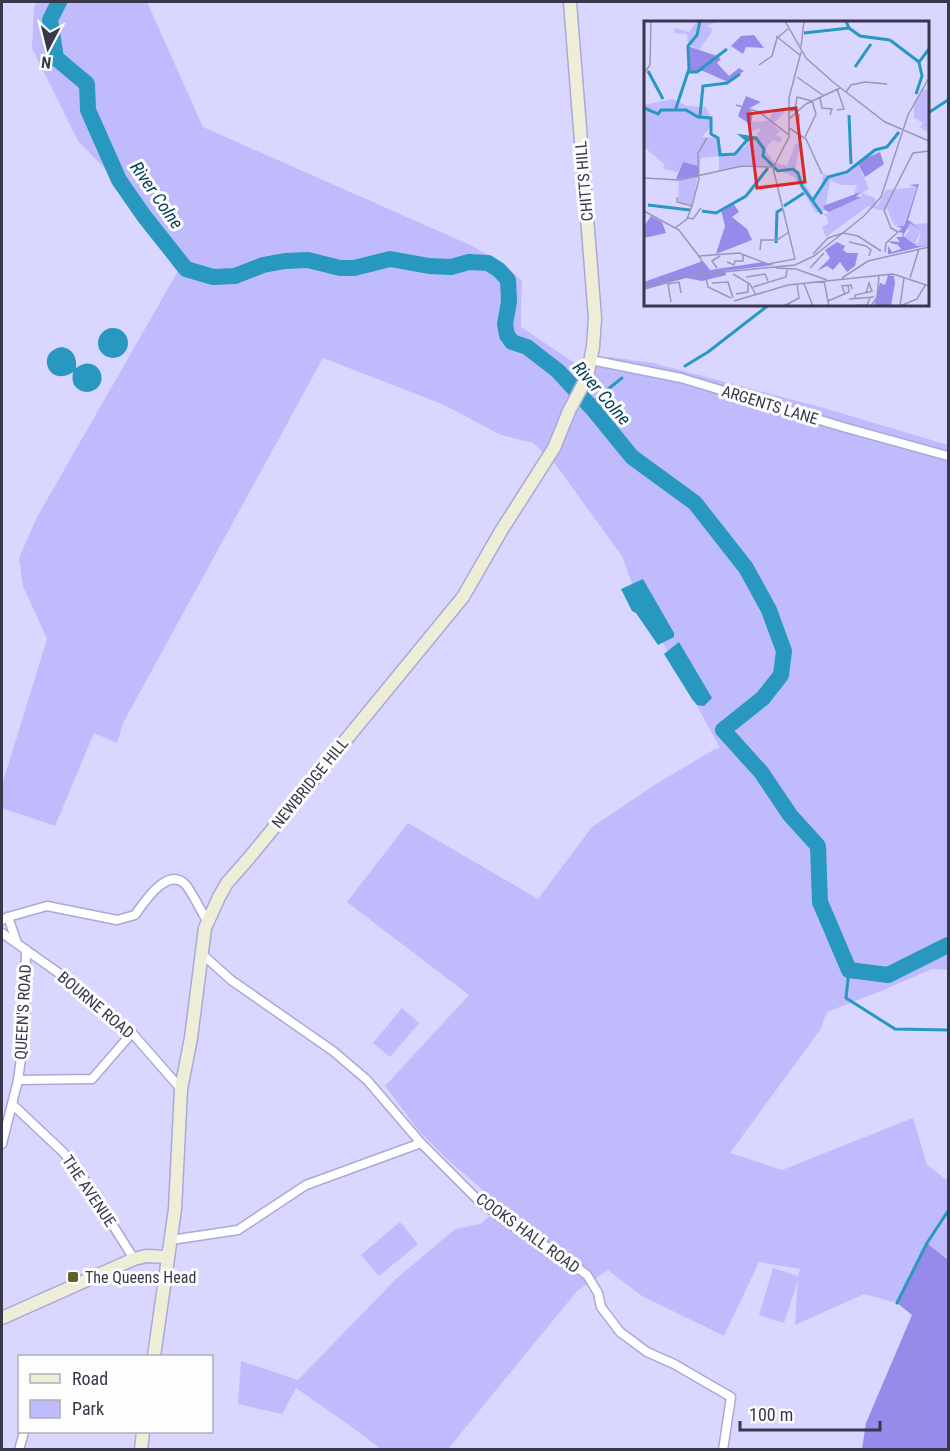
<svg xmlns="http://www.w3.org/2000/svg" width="950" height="1451" viewBox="0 0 950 1451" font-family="'Roboto Condensed',sans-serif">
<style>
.green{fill:#bfbbfd}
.forest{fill:#968beb}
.water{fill:#2998c0}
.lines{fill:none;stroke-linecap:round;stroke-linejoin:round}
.stream{stroke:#2998c0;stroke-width:3}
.river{stroke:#2998c0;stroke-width:16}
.street-casing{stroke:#aba8d7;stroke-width:11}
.secondary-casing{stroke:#aba8d7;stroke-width:15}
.street{stroke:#fff;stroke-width:8}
.secondary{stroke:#eeeed8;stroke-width:12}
.poi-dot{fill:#61602c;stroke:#fdfdfd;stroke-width:2}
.labels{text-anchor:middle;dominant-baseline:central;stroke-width:6;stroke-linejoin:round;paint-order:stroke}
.street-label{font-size:16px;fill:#39374b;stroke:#fdfdfd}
.poi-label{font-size:16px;fill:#39374b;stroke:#fdfdfd;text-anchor:start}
.water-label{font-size:18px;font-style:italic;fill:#034358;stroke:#fdfdfd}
.inset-river{fill:none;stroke:#2998c0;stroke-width:3}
.inset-road{fill:none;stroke:#9997b7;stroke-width:1.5}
.view{fill:#d62828;fill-opacity:0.15;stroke:#d62828;stroke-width:3}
.inset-edge{fill:none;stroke:#39374b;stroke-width:3}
</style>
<rect width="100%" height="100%" fill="#d9d7ff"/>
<g class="green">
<polygon points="37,2 147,2 203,127 470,245 502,263 522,281 521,303 521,327 579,366 609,357 653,363 824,408 948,445 948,970 932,969 881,991 827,1012 820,1030 730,1153 782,1170 913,1118 927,1165 948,1181 948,1260 927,1243 897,1303 864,1294 795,1325 798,1280 784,1323 759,1315 773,1268 798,1276 800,1269 759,1262 724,1336 642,1296 608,1270 577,1291 448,1449 381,1449 349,1425 296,1388 282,1414 238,1404 241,1361 298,1380 396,1279 455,1229 480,1224 502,1207 446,1158 419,1131 385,1086 469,995 347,902 408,823 538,899 592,827 656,784 715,749 720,748 635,592 622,556 556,465 533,443 501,435 442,404 323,358 123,723 117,743 94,733 55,826 2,808 2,785 47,639 23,586 19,558 36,519 178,271 107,171 78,141 32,48 34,7"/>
<polygon points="402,1008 419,1023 390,1057 373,1043"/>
<polygon points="400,1222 418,1244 379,1276 361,1255"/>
</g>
<polygon class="forest" points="927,1243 948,1260 948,1449 862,1449 866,1423 912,1315 897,1303"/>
<g class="water">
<circle cx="113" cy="343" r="15"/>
<path d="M62,347C73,349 77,357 76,368C98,352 112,384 92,391C87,393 82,392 78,389C72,385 72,378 73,372C49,389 34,351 62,347Z"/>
<polygon points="643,579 674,633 674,637 658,645 636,613 632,611 621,589"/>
<polygon points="679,642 712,698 704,706 697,705 692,699 664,654"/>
</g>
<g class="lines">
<g class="stream">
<polyline points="928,113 948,100"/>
<polyline points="685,366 708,352 770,304"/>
<polyline points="592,408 597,398 622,378"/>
<polyline points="849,970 846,998 895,1029 948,1030"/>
<polyline points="897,1303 927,1243 948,1211"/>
</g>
<polyline class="river" points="59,2 50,20 56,58 87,84 88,110 119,180 144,216 186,269 213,277 235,276 263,265 285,261 308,260 340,268 354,268 390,259 429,266 451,267 469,262 488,263 499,270 508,280 509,302 505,324 507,335 512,342 527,347 558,371 592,408 632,457 695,503 746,568 769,610 784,651 781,675 763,698 723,730 761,772 790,815 818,846 820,902 849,970 888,975 948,945"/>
<defs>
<g id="street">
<polyline points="591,360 681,378 843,427 948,456"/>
<polyline points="8,917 17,943"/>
<path d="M2,920L8,917L47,906L117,920L135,915C143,904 167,866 185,884C191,890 202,913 207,921"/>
<polyline points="2,933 77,986 132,1033 181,1089"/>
<polyline points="201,953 231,980 333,1051 367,1080 421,1143 480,1202 521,1232 556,1252 587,1275 598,1293 601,1307 620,1332 647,1352 674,1364 731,1397 723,1450"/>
<polyline points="18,1080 92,1079 132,1033"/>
<polyline points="12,1104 64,1153 82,1176 134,1259"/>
<polyline points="2,1144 18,1080 25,1030 26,950"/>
<polyline points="171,1240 238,1230 306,1185 421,1143"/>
<polyline points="19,1450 24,1432"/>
</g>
<g id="secondary">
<polyline points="2,1318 134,1259 146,1256 168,1257"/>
<polyline points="154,1356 175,1209 181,1089 191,1038 205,928 219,897 227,883 249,858 463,597 501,531 554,448 569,411 587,377 593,347 595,318 570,2"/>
<polyline points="141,1450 143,1432"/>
</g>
</defs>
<use href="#street" class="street-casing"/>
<use href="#secondary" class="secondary-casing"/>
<use href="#street" class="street"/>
<use href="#secondary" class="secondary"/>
</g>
<rect class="poi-dot" x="67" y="1271" width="12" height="12" rx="3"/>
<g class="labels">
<g class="street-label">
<text transform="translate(584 181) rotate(-95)">CHITTS HILL</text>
<text transform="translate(770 405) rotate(17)">ARGENTS LANE</text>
<text transform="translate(310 783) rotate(-51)">NEWBRIDGE HILL</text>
<text transform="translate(96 1005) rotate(40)">BOURNE ROAD</text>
<text transform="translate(23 1012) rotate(-87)">QUEEN'S ROAD</text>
<text transform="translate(89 1191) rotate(56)">THE AVENUE</text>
<text transform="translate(528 1233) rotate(36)">COOKS HALL ROAD</text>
</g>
<g class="poi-label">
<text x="85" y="1277">The Queens Head</text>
</g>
<g class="water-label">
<text transform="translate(157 195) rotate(55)">River Colne</text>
<text transform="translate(602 393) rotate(49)">River Colne</text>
</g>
</g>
<g transform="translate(644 21)">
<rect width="285" height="285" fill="#d9d7ff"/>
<path d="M53,0L72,1L62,5L68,7L67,12L55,29L44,23L43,13L30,12L31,7L45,11ZM278,68L285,69V112L276,106L279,102L270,97V81ZM29,78L43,85L62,86L69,103L58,116L75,117L79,134L91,133L101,126L103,118L113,115L117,107L108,110L105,103L108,101L123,100L131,89L141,91L129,103L136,110L132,114L138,117L136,122L129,119L121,128L130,141L143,145L151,124L157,120L151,148L170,177L177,169L179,152L187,157L202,153L213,141L225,168L218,172L231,177L233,186L242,169L273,166L259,205L250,204L243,188L235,189L224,185L182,216L178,206L184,203L183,196L179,194L218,176L217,172L210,174L213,164H198L186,159L181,189L172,192L150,156L130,146L110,144L75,150V135L57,137L48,185L34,181L35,159L32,158L39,141L34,151L19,148L21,144L0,126V84ZM266,199L270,203L285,202V224H271L275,220L277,209L271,223L260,216L266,209L262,208Z" fill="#bfbbfd"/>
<path d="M110,14L120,27L102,26L99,33L87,25L97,15ZM44,25L73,35L77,38L73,42L85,55L95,47L100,50L84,61L59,50L44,51ZM102,75L117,81L104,88L109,91L107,104L94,95ZM236,131L240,143L221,156L213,141ZM39,141L54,145L55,156L32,158ZM275,163L264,199L277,209L266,202L259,215L273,225L285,224L246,233H244V225L248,231L257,228L254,224L247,222L244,220L256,221L252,216H258L259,212L254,211L258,207L252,205H260L273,166L265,164ZM217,171L212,176H218L185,191L181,189L179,185ZM89,182L95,191L88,196L103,208L108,219L72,233L81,205L77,189ZM7,195L18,201L22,212L0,217V205ZM193,221L201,225L199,229L203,232H214L211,245L203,251L196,241L189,249L183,245L173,250L186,237L181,229ZM59,240L66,249L119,241L130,244L81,250L82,254L58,260L42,257L0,269V261ZM244,254L250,255L251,262L247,285H230L236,262L241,264Z" fill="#968beb"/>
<path class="inset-river" d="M202,0L205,7L216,15L246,19M160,12L205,7M246,19L275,41M211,46L227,23M4,50L19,78M44,51H53L83,28M272,73L278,55L275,41L285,28M0,87L14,93L17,89H42L54,96L67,97V113L74,117L76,134L91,133L103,119L112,117L120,128L119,135L134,150L149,148L154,152L158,165L178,193M31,90L45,48L44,25L53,14L56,0M205,94L207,143M56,95L59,65L83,62L96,53M103,119L98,115L112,117M169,179L184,156L203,151L231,129L243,126L255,111M4,184L46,189M140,185L160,172M58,190L72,192L102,175L124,147M132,222L133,191L138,188"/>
<path class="inset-road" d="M141,0L162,37L189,61L241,101L285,120M132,15L157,35M157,26L160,0M115,44L128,35L133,17L144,8M0,52L6,44L7,0M153,56L180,75M202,71L207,64L221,61L243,63M176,77L178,87L188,88L186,94M92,84L115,91L145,114M193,89L200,88L193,68M145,90L151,89L153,76L168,80M145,98L162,83L196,67M145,107L162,118L178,153M154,113L155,93M161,116L172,93L168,80M0,157L35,159L98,145L129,146M33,176V181L48,185M0,190L35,209L57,238L64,266L87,277M44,197L49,198L57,187M31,207L43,198L48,185L55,158L54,132L63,117M205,221L222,225L227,229L225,235M116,229L117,219H133L145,211M241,231L242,222L254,211L247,207L240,189L269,132L285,130M169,233L184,217L199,212L214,215L237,230M55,235L95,232L124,243L151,238L129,147L145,116V77L157,31M83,241L90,244L91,240H99V233M73,247L68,240L76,235M132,247L152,248L183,259M166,247L180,232M89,253L106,263L112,274M102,256L121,253L124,260M198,257L224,240L285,226M260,257L256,285L273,278L282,263M266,257L275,228M180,260L185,285M68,262L84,261L89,277M160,263L169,285M109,266L142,256L143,248M0,267L40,255L151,244L170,235L220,195L237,176L264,94L285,57M92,273L104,271V261M201,274L198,265L207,264L208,268M205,278L230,276M211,278V274L225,271L228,270L225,262L222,272M90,280L144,264L249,253L285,265M184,280L205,271L204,264M27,281L24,263L35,261L37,272M140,285L155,277L153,263M206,285L223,284L226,277M227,285L233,276L235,255"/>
<path class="view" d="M152,87L161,161L113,167L104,93Z"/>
<rect width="285" height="285" class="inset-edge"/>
</g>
<rect width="950" height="1451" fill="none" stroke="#39374b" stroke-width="6"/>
<rect x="18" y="1355" width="195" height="78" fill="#fdfdfd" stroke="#afaeb6" stroke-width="1.5"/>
<rect x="30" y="1374" width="30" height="9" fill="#eeeed8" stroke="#afaeb6" stroke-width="1.5"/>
<text x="72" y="1385" font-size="18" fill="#39374b">Road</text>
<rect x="30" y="1400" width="30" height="18" fill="#bfbbfd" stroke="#afaeb6" stroke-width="1.5"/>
<text x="72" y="1415" font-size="18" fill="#39374b">Park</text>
<g transform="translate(48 48) rotate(187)" stroke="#fdfdfd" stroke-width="4.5" paint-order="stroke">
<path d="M0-4.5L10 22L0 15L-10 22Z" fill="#39374b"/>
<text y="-9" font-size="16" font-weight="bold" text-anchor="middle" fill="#39374b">N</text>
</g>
<path d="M740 1421v9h140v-9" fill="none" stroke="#39374b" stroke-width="3"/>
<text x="749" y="1421" font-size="18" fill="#39374b" stroke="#fdfdfd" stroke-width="4.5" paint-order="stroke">100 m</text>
</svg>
